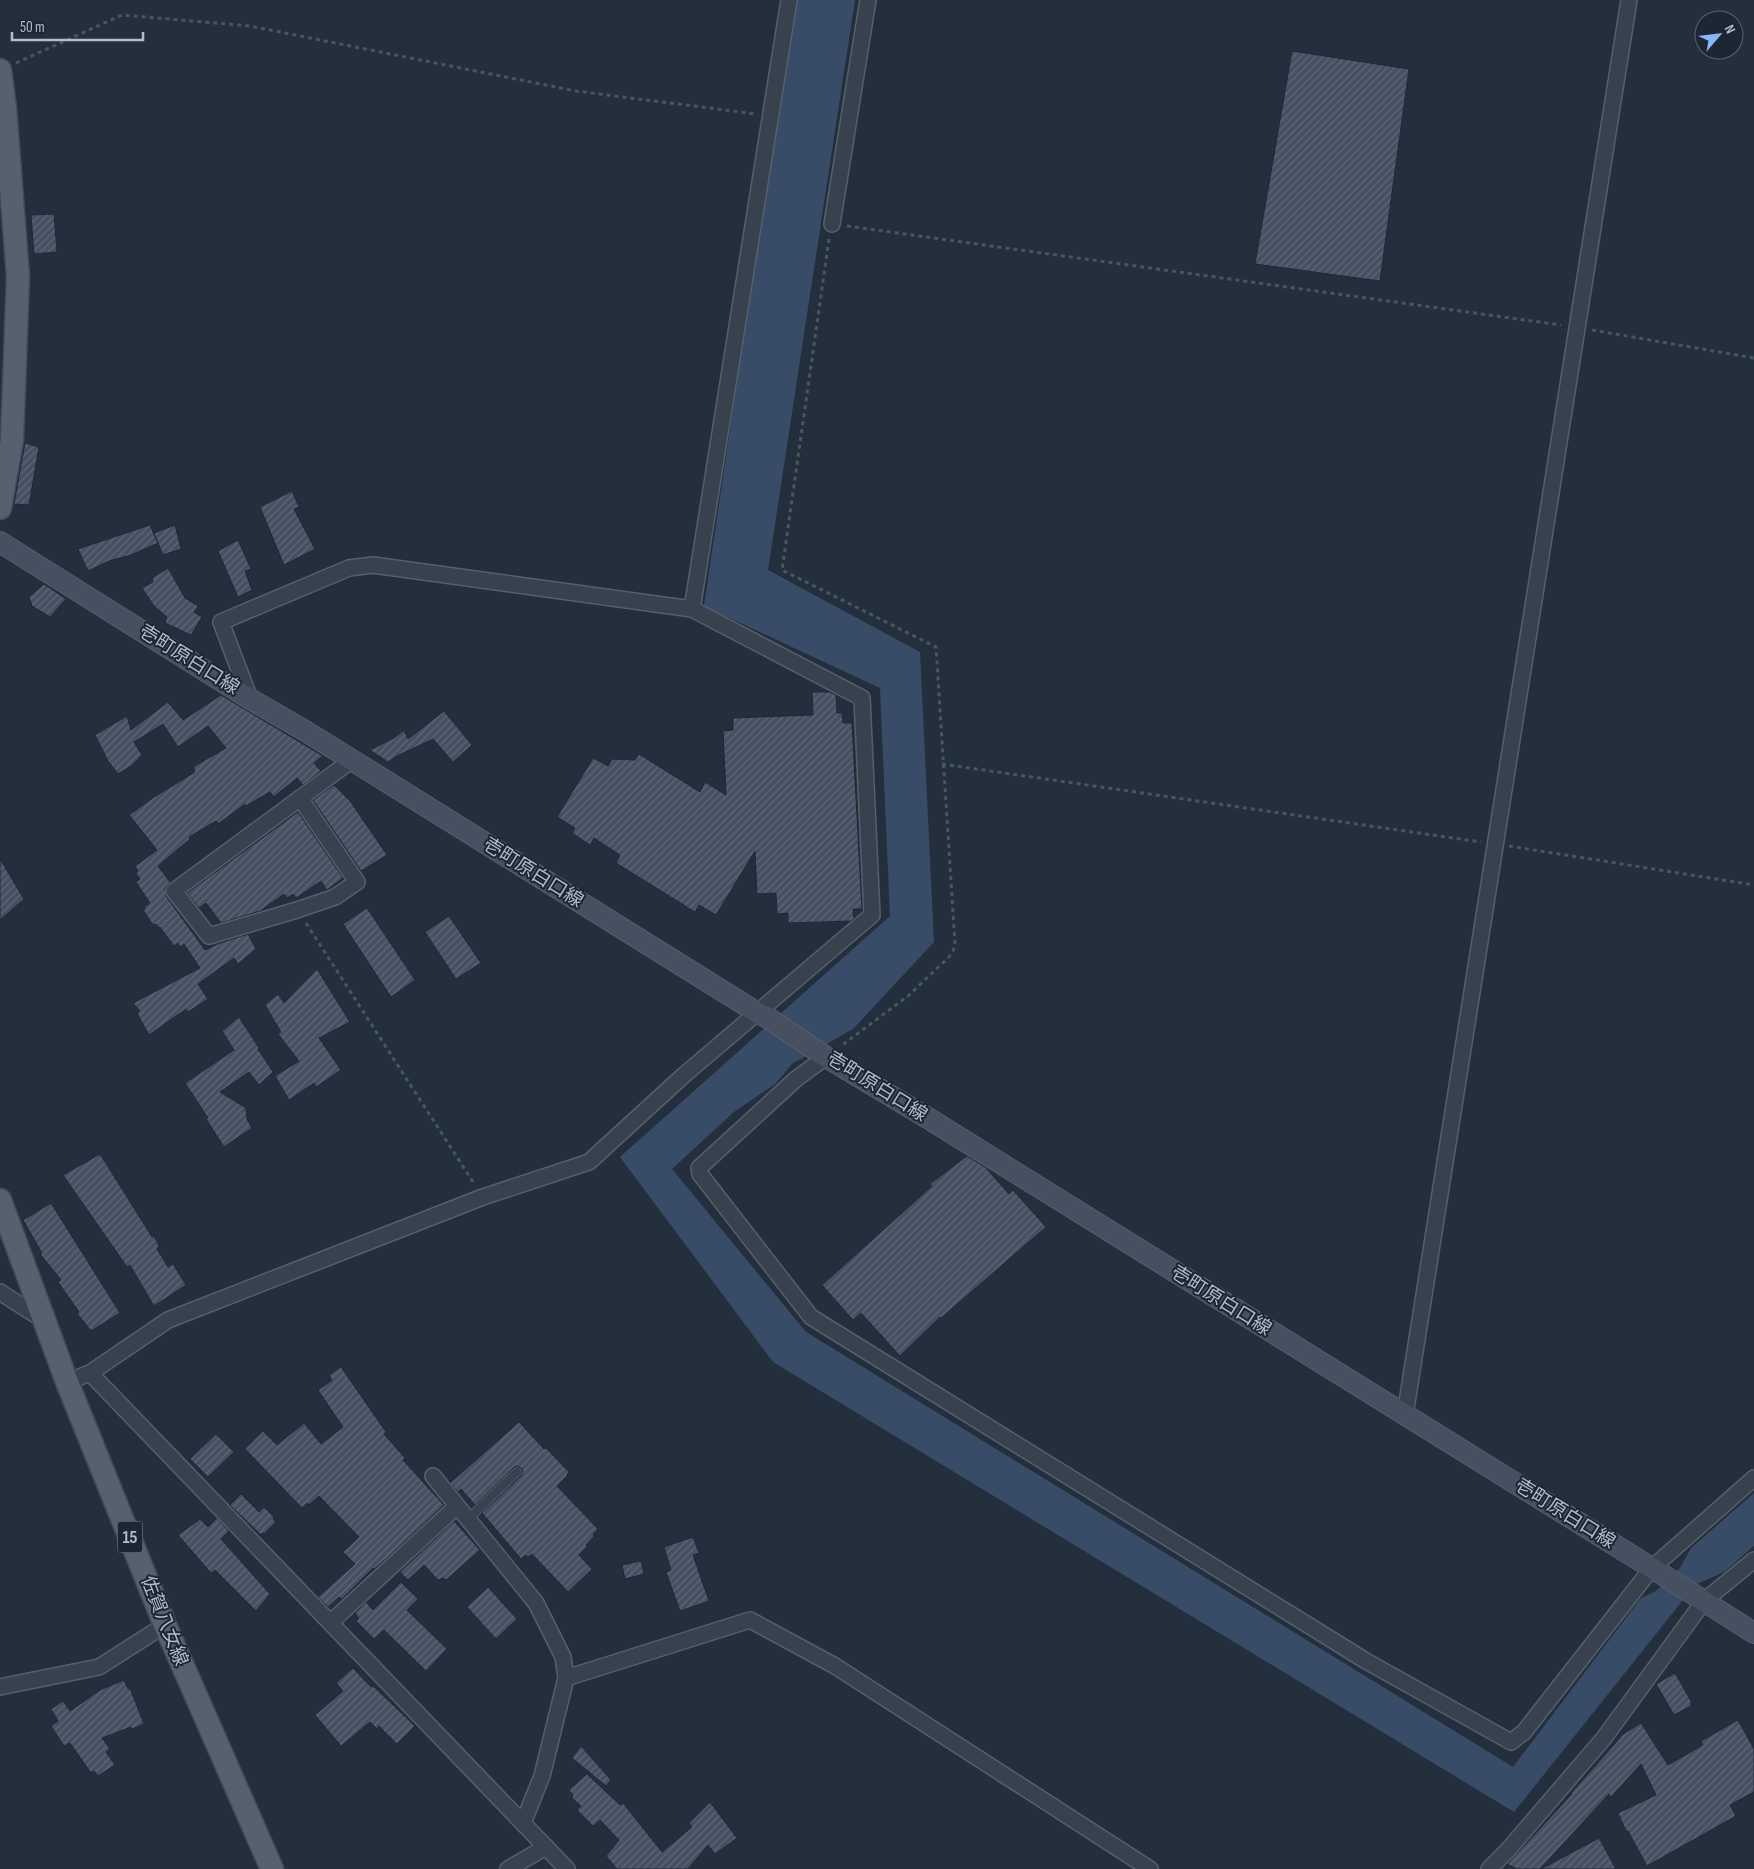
<svg xmlns="http://www.w3.org/2000/svg" width="1754" height="1869" viewBox="0 0 1754 1869" font-family="'Sofia Sans Condensed','Noto Sans JP',sans-serif">
<style>
.water{fill:#394c67}
.building{fill:url(#building-hatch);stroke:#1f2835}
.lines{fill:none;stroke-linecap:round;stroke-linejoin:round}
.service-casing{stroke:#565f6c;stroke-width:10}
.minor-casing{stroke:#565f6c;stroke-width:18}
.secondary-casing{stroke:#565f6c;stroke-width:22}
.primary-casing{stroke:#414a57;stroke-width:25}
.path{stroke:#44595c;stroke-width:3;stroke-dasharray:4 4;stroke-linecap:butt}
.service{stroke:#38414e;stroke-width:8}
.minor{stroke:#38414e;stroke-width:15}
.secondary{stroke:#465061;stroke-width:20}
.primary{stroke:#56606e;stroke-width:22}
.labels{text-anchor:middle;dominant-baseline:central;stroke-width:4;stroke-linejoin:round;paint-order:stroke}
.shield{fill:#1d2633;stroke:#878f9c;stroke-width:1}
.shield-label{font-size:18px;font-weight:bold;fill:#b4bcc9}
.street-label{font-size:19px;fill:#b4bcc9;stroke:#1d2633}
</style>
<defs>
<pattern id="building-hatch" width="6" height="6" patternUnits="userSpaceOnUse" patternTransform="scale(1.25)"><rect width="6" height="6" fill="#455162"/><path d="M-1 1l2-2M0 6l6-6M5 7l2-2" fill="none" stroke="#5d6877"/></pattern>
</defs>
<rect width="100%" height="100%" fill="#242f3e"/>
<polygon class="water" points="796,0 855,0 768,570 920,652 934,942 853,1029 792,1064 775,1084 734,1112 672,1169 806,1332 1513,1767 1641,1598 1656,1591 1680,1568 1691,1548 1754,1493 1754,1546 1724,1572 1695,1585 1514,1812 773,1362 620,1157 890,916 880,688 704,606 770,158"/>
<g class="building">
<polygon points="1292,51 1409,69 1380,281 1255,264"/>
<polygon points="54,214 57,252 34,254 31,215"/>
<polygon points="25,443 39,447 29,505 14,504"/>
<polygon points="292,491 299,507 294,509 315,549 284,565 260,507"/>
<polygon points="150,525 158,543 131,555 109,561 88,571 78,549"/>
<polygon points="175,525 181,549 163,555 154,533"/>
<polygon points="238,540 251,569 245,571 252,590 238,597 218,551"/>
<polygon points="168,568 185,598 198,606 194,612 202,617 191,635 165,623 167,617 154,606 142,588 153,582 152,578"/>
<polygon points="44,584 66,599 50,617 32,606 29,597"/>
<polygon points="812,692 830,692 836,695 837,713 842,713 843,723 852,723 862,909 853,909 854,918 851,921 788,923 788,913 777,914 776,893 757,894 755,851 716,915 699,905 695,912 616,863 620,855 594,838 590,845 572,833 575,828 557,817 593,758 608,766 612,759 635,760 639,754 700,792 705,782 726,795 723,731 733,730 733,718 813,715"/>
<polygon points="221,695 323,756 314,763 321,771 303,785 297,778 274,797 270,792 246,806 245,804 218,824 216,821 189,837 190,839 158,866 170,882 165,888 166,896 205,950 220,943 248,934 256,949 238,964 234,958 198,984 208,999 188,1012 186,1009 149,1035 137,1013 140,1011 133,1003 200,968 184,944 180,947 178,943 174,946 160,927 159,928 156,924 153,925 143,910 145,909 144,907 150,903 136,882 140,879 136,873 138,871 135,866 157,850 129,815 154,797 195,772 193,767 226,748 208,726 178,747 163,724 134,742 142,755 131,766 118,774 108,761 95,735 127,716 131,730 168,702 183,720"/>
<polygon points="444,711 472,745 453,762 433,739 397,756 388,762 370,750 394,738 404,730 408,739"/>
<polygon points="334,785 350,801 387,855 361,871 313,800"/>
<polygon points="298,812 343,878 327,890 321,881 296,898 293,894 287,898 284,894 260,911 221,923 206,903 199,908 187,893"/>
<polygon points="0,859 24,899 0,920"/>
<polygon points="367,908 415,980 391,997 343,924"/>
<polygon points="449,916 481,963 456,979 425,932"/>
<polygon points="317,969 350,1022 319,1038 341,1070 316,1087 314,1083 289,1100 275,1076 299,1061 278,1034 281,1032 265,1005 278,994 284,1003"/>
<polygon points="239,1017 259,1048 258,1049 273,1072 259,1085 249,1072 220,1092 246,1108 247,1119 252,1128 224,1147 206,1119 208,1118 185,1083 234,1050 222,1031"/>
<polygon points="100,1154 152,1237 154,1236 159,1246 157,1249 168,1267 173,1264 186,1285 154,1306 130,1265 127,1267 63,1175"/>
<polygon points="967,1156 985,1167 1009,1194 1013,1190 1046,1227 941,1318 940,1317 900,1356 861,1313 853,1320 822,1285 932,1186 930,1184"/>
<polygon points="51,1203 120,1313 91,1331 77,1313 79,1312 58,1282 61,1280 40,1254 42,1253 23,1220"/>
<polygon points="341,1367 386,1432 384,1434 405,1458 403,1460 444,1505 387,1558 374,1569 373,1568 342,1599 339,1597 328,1607 318,1597 355,1564 343,1552 359,1537 319,1496 309,1505 307,1503 302,1508 245,1449 263,1431 277,1445 304,1423 321,1444 343,1427 318,1390 332,1380 329,1375"/>
<polygon points="519,1422 544,1449 546,1448 569,1472 567,1474 568,1475 557,1486 598,1529 593,1534 594,1536 586,1545 587,1547 579,1555 592,1569 568,1592 532,1554 528,1557 525,1555 521,1559 482,1513 521,1476 523,1471 521,1468 516,1466 513,1468 475,1505 461,1489 458,1492 450,1483"/>
<polygon points="216,1434 234,1452 208,1477 190,1459"/>
<polygon points="241,1494 259,1512 264,1507 274,1517 273,1519 276,1522 264,1534 263,1533 261,1535 230,1505"/>
<polygon points="217,1518 229,1531 221,1539 270,1594 256,1611 215,1570 211,1573 178,1535 200,1519 208,1527"/>
<polygon points="454,1521 480,1550 446,1580 443,1578 438,1580 424,1565 408,1580 400,1572"/>
<polygon points="693,1537 699,1553 693,1555 709,1601 680,1611 666,1572 671,1570 664,1547"/>
<polygon points="641,1561 644,1574 625,1579 622,1565"/>
<polygon points="401,1582 418,1599 407,1610 447,1649 426,1671 384,1630 374,1639 356,1621 359,1618 355,1613 366,1602 373,1610"/>
<polygon points="488,1587 517,1619 496,1639 467,1607"/>
<polygon points="353,1668 371,1687 373,1686 415,1726 397,1744 379,1726 377,1729 370,1722 341,1746 315,1715 343,1691 336,1683"/>
<polygon points="1675,1673 1691,1701 1691,1706 1674,1715 1656,1684"/>
<polygon points="124,1680 128,1689 130,1688 144,1724 132,1729 131,1727 102,1738 110,1749 106,1752 115,1765 98,1776 94,1771 91,1773 70,1743 64,1746 51,1726 58,1721 51,1709 63,1701 70,1711 100,1690"/>
<polygon points="1738,1720 1754,1749 1754,1792 1730,1805 1736,1816 1647,1866 1628,1831 1626,1831 1618,1813 1656,1795 1641,1764 1611,1797 1609,1794 1540,1869 1517,1869 1507,1864 1572,1794 1571,1793 1621,1737 1620,1736 1641,1723 1668,1765 1703,1745 1701,1741"/>
<polygon points="581,1746 611,1780 606,1786 572,1758"/>
<polygon points="587,1774 620,1805 623,1803 662,1852 692,1827 689,1823 710,1802 737,1838 715,1854 708,1845 688,1869 617,1869 606,1856 619,1840 600,1820 593,1826 577,1810 581,1806 572,1798 573,1795 569,1790"/>
<polygon points="1599,1838 1616,1869 1541,1869"/>
</g>
<g class="lines">
<defs>
<polyline id="service" points="468,1519 517,1472"/>
<g id="minor">
<polyline points="832,224 868,0"/>
<polyline points="692,609 789,0"/>
<polyline points="300,798 357,882 335,897 297,910 209,936 174,891 352,760"/>
<polyline points="826,1057 796,1079 699,1168 700,1174 811,1317 1366,1661 1511,1742 1524,1732 1652,1568 1754,1478"/>
<polyline points="0,1292 45,1321"/>
<polyline points="90,1373 567,1869"/>
<polyline points="67,1382 90,1373 168,1320 483,1197 589,1162 684,1075 872,915 862,698 692,609 373,565 349,568 221,622 250,699"/>
<path d="M1405,1415C1480,943 1552,471 1629,0"/>
<polyline points="433,1476 536,1603 563,1657 566,1678 542,1776 523,1823"/>
<polyline points="330,1623 457,1506"/>
<polyline points="566,1678 750,1620 835,1666 1150,1869"/>
<polyline points="0,1687 99,1667 165,1625"/>
<polyline points="508,1869 546,1847"/>
<polyline points="1489,1869 1507,1851 1604,1738 1704,1601 1754,1560"/>
</g>
<polyline id="secondary" points="0,542 250,699 307,732 758,1013 768,1018 826,1057 931,1120 1663,1575 1754,1633"/>
<g id="primary">
<polyline points="0,70 5,108 18,277 12,440 0,508"/>
<polyline points="0,1200 67,1382 165,1625 272,1869"/>
</g>
</defs>
<use href="#service" class="service-casing"/>
<use href="#minor" class="minor-casing"/>
<use href="#secondary" class="secondary-casing"/>
<use href="#primary" class="primary-casing"/>
<g class="path">
<polyline points="16,63 122,15 250,26 576,91 756,114"/>
<polyline points="847,226 1561,325"/>
<polyline points="829,239 782,570 936,647 955,944 953,951 949,957 908,996 841,1046"/>
<polyline points="1592,330 1754,358"/>
<polyline points="942,764 1481,842"/>
<polyline points="1509,846 1754,885"/>
<polyline points="306,923 475,1185"/>
</g>
<use href="#service" class="service"/>
<use href="#minor" class="minor"/>
<use href="#secondary" class="secondary"/>
<use href="#primary" class="primary"/>
</g>
<g class="labels">
<rect class="shield" x="117.5" y="1521.5" width="25" height="31" rx="4"/>
<g class="shield-label">
<text x="130" y="1537">15</text>
</g>
<g class="street-label">
<text transform="translate(189 660) rotate(32)">壱町原白口線</text>
<text transform="translate(533 873) rotate(32)">壱町原白口線</text>
<text transform="translate(877 1087) rotate(32)">壱町原白口線</text>
<text transform="translate(1221 1301) rotate(32)">壱町原白口線</text>
<text transform="translate(1565 1514) rotate(32)">壱町原白口線</text>
<text transform="translate(164 1621) rotate(68)">佐賀八女線</text>
</g>
</g>
<g transform="translate(1719 35) rotate(62)"><circle r="24" fill="#1d2633" stroke="#59626f"/>
<path d="M0-4L9 19L0 12L-9 19Z" fill="#8ab4f8"/>
<text y="-8" font-size="14" font-weight="bold" text-anchor="middle" fill="#b4bcc9">N</text>
</g>
<path d="M12 32v8h131v-8" fill="none" stroke="#b4bcc9" stroke-width="2.5"/>
<text x="20" y="32" font-size="15" fill="#b4bcc9" stroke="#1d2633" stroke-width="4" paint-order="stroke">50 m</text>
</svg>
